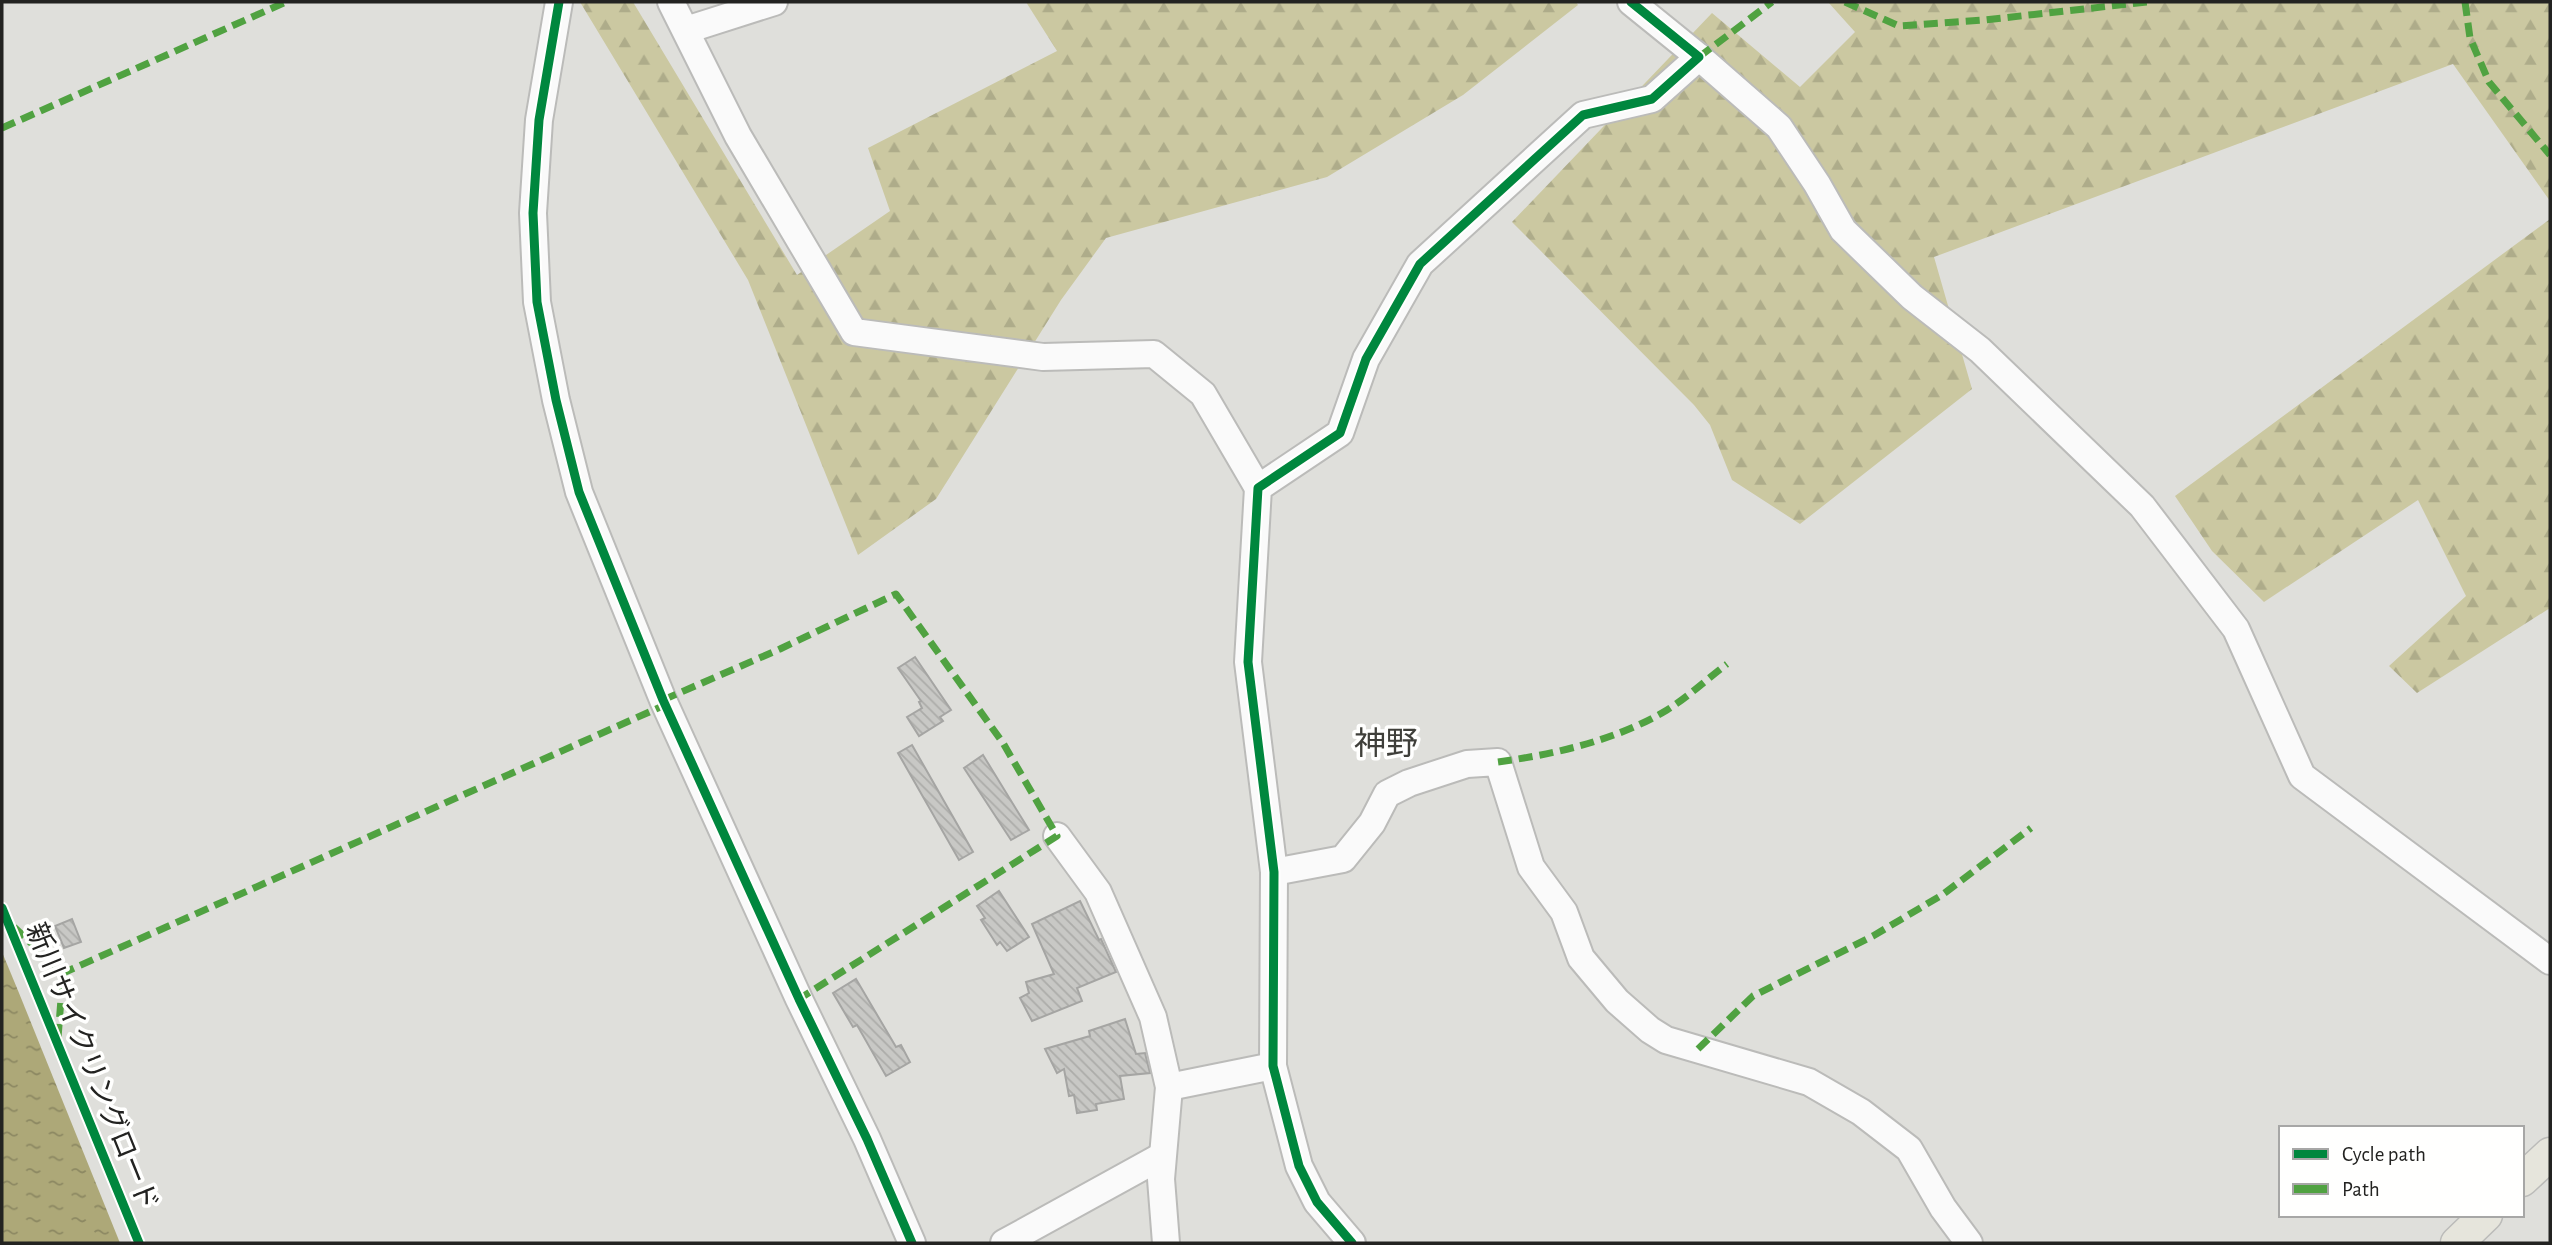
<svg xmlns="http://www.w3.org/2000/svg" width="2552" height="1245" viewBox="0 0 2552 1245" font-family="'Alegreya Sans','Noto Sans JP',sans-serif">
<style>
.forest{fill:url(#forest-firs)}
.water{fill:url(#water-ripples)}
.building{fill:url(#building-back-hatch);stroke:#a5a5a3;stroke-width:2}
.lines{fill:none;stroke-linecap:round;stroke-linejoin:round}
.minor-casing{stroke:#bbbbb9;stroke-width:30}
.major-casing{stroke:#bbbbb9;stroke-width:35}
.minor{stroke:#fafafa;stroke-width:26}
.major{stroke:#e6e5dc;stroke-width:32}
.quiet{stroke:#50a241;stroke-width:7;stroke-dasharray:14 7;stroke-linecap:butt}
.cycleway-casing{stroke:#fffffe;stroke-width:13}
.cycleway{stroke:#00873e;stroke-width:9}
.labels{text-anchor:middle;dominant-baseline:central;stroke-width:7;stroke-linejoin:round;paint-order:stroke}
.street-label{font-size:28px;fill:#232321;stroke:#fffffe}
.quarter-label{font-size:32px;fill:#3f3f3a;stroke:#fffffe}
</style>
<defs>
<pattern id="forest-firs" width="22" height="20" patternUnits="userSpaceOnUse" patternTransform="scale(1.75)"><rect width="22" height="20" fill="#cbc8a1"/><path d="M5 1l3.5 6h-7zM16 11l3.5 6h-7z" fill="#aeac8a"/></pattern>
<pattern id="water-ripples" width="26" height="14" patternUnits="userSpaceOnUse" patternTransform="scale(1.75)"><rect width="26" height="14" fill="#ada878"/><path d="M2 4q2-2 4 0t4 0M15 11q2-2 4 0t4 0" fill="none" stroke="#8c8862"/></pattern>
<pattern id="building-back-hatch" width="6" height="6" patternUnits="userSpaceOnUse" patternTransform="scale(1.75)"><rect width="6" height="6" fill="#c8c8c5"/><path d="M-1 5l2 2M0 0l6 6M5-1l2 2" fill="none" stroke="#acaca9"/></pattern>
</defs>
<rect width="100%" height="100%" fill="#dfdfdb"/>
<g class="forest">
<polygon points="580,2 633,2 797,275 890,211 868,148 1057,51 1026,2 1576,2 1578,5 1463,95 1327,177 1106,238 1061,300 936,499 858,555 748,280"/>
<polygon points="1828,2 2550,2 2550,201 2453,64 1934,257 1972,389 1800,524 1732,480 1710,425 1694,405 1512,222 1712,13 1800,87 1855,32"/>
<polygon points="2550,219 2550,608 2417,693 2389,666 2466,596 2418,500 2264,602 2212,551 2175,496"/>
</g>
<polygon class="water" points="2,952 19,993 120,1243 2,1243"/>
<g class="building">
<polygon points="915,657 951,710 940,717 943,721 919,736 907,717 922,708 919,702 921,701 898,668"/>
<polygon points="912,745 973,852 959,860 898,753"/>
<polygon points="983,755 1029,830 1011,840 964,768"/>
<polygon points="999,891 1029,937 1007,951 1000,942 997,945 981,920 985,918 977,906"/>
<polygon points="1080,901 1099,940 1101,939 1116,972 1077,988 1082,1001 1032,1021 1020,998 1029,993 1026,982 1054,974 1032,924"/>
<polygon points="72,919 81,942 64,948 55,926"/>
<polygon points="856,979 896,1047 901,1045 910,1062 886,1076 857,1025 853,1027 833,993"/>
<polygon points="1125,1019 1136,1054 1145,1053 1150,1073 1120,1076 1124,1099 1096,1104 1097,1110 1077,1113 1074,1095 1069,1096 1064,1069 1057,1073 1045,1049 1090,1036 1089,1031"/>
</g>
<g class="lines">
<defs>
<g id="minor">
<polyline points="559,2 539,120 533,213 537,302 556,400 579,492 663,700 799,999 867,1139 912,1243"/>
<polyline points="671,2 738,136 854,332 1043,357 1154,354 1203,394 1258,488"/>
<polyline points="686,30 774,2"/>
<polyline points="1699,57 1779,127 1817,184 1843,230 1912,297 1980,350 2142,506 2236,629 2302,776 2550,961"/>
<polyline points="1057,836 1098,892 1153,1017 1169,1087 1161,1179 1166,1243"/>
<polyline points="1274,872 1343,859 1372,823 1387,794 1409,783 1467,764 1498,762 1531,867 1564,912 1581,958 1617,1001 1650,1030 1666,1040 1809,1082 1861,1112 1909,1149 1943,1208 1969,1243"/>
<polyline points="1169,1087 1273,1066"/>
<polyline points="1004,1243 1162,1156"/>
<polyline points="1352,1243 1317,1202 1299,1166 1273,1066 1274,872 1248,662 1258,488 1340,433 1366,359 1420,264 1583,115 1652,99 1699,57 1631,2"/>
</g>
<g id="major">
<polyline points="2522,1180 2550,1154"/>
<polyline points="2457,1243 2486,1215"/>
</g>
</defs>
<use href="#minor" class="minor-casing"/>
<use href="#major" class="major-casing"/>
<use href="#minor" class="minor"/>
<use href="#major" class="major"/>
<g class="quiet">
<polyline points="1845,2 1899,26 1984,20 2147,2"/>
<polyline points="2465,2 2470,38 2489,82 2550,155"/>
<polyline points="1699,57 1772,2"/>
<polyline points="2,128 286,2"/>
<polyline points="663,700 780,649 896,594 1003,743 1057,836 799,999"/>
<path d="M1498,762C1556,754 1617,740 1667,710C1688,697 1707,679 1727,664"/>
<polyline points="14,927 63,973"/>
<polyline points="58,1038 63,973 665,705"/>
<polyline points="1698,1049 1753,996 1873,936 1942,895 2031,828"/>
</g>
<defs>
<g id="cycleway">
<polyline points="559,2 539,120 533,213 537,302 556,400 579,492 663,700 799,999 867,1139 912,1243"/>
<polyline points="2,908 139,1243"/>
<polyline points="1352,1243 1317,1202 1299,1166 1273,1066 1274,872 1248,662 1258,488 1340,433 1366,359 1420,264 1583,115 1652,99 1699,57 1631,2"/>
</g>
</defs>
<use href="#cycleway" class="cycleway-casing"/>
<use href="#cycleway" class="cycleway"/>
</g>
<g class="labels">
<g class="street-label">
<text transform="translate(91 1067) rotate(68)">新川サイクリングロード</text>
</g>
<g class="quarter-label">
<text x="1386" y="744">神野</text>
</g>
</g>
<rect width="2552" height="1245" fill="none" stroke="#232321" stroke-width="7"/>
<rect x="2279" y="1126" width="245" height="91" fill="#fffffe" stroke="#a7a7a6" stroke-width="2"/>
<rect x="2293" y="1149" width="35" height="10" fill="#00873e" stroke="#a7a7a6" stroke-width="2"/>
<text x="2342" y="1161" font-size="21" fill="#232321">Cycle path</text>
<rect x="2293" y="1184" width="35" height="10" fill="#50a241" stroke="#a7a7a6" stroke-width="2"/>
<text x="2342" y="1196" font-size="21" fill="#232321">Path</text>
</svg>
